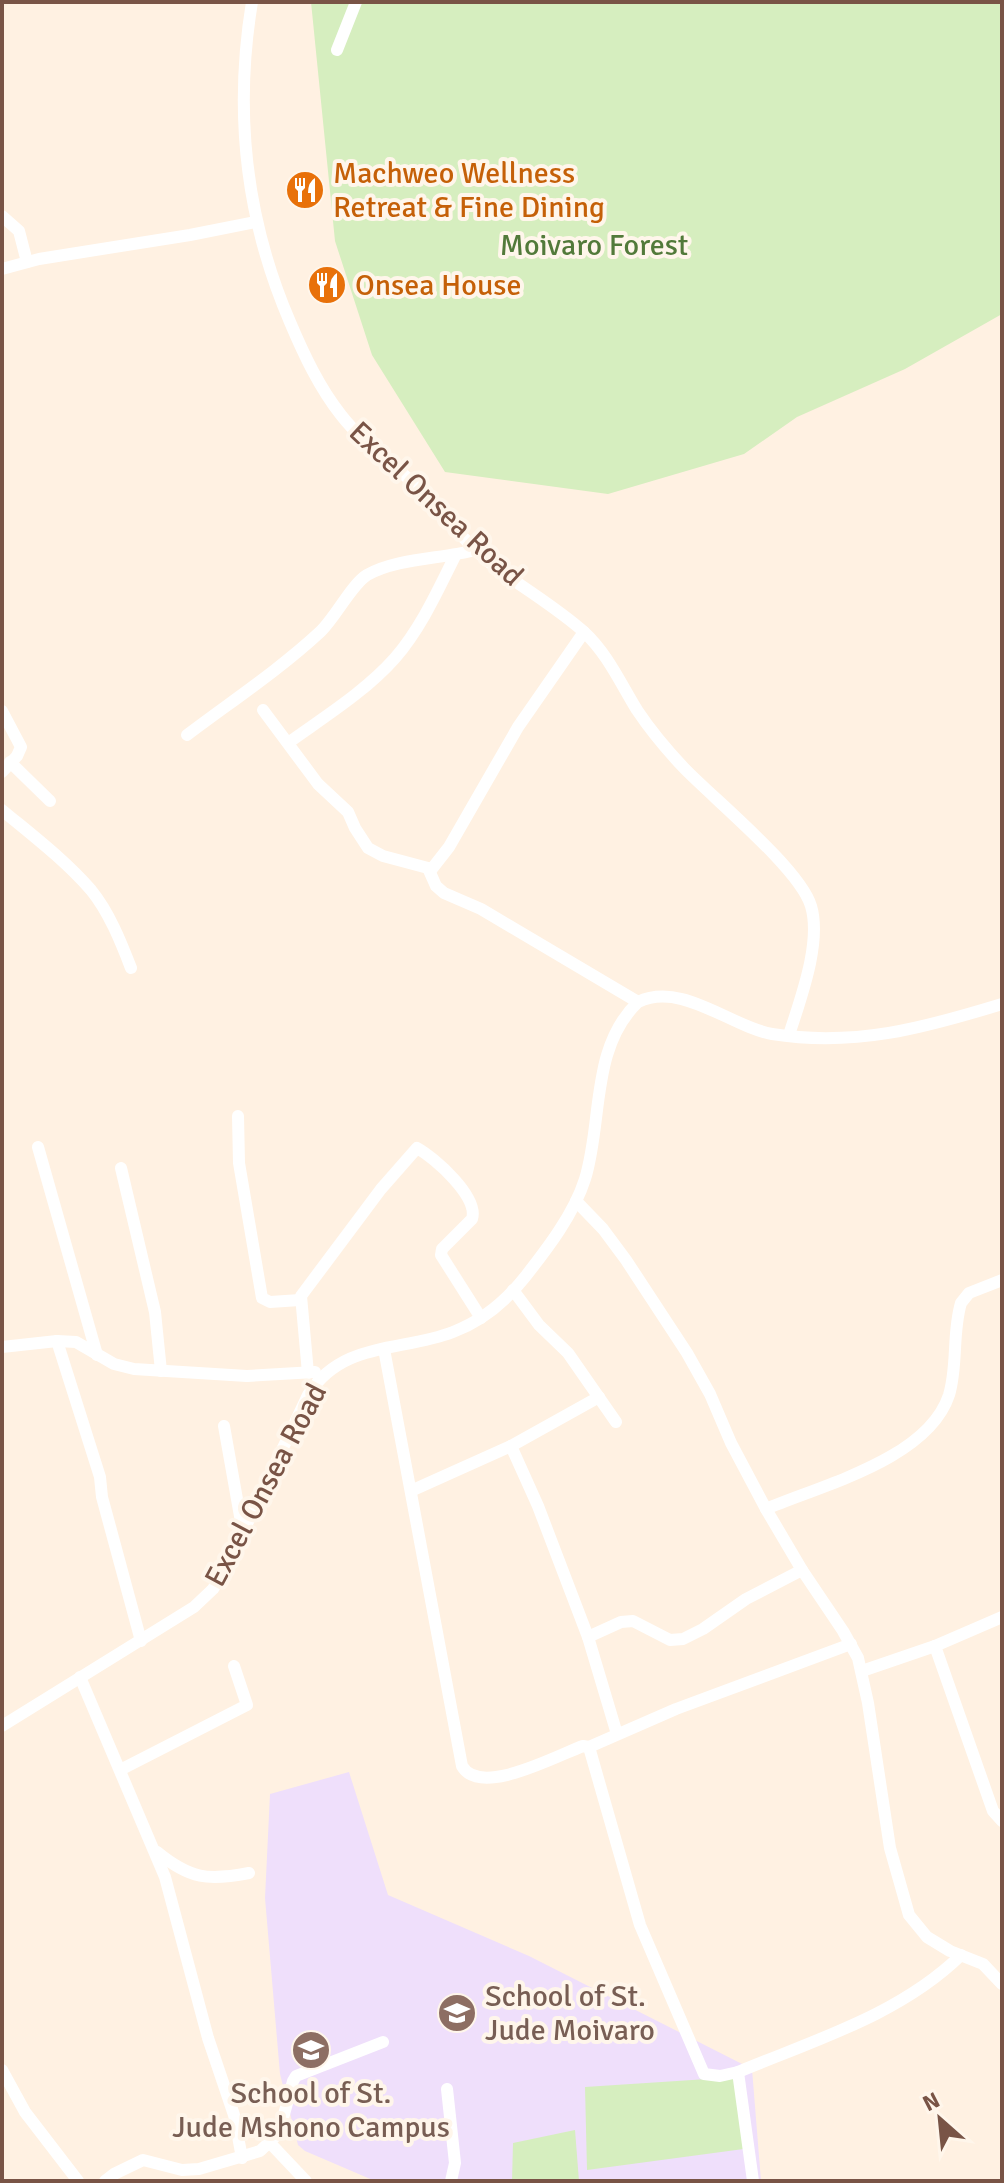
<svg xmlns="http://www.w3.org/2000/svg" width="1004" height="2183" viewBox="0 0 1004 2183" font-family="Signika,sans-serif">
<style>
.education{fill:#efdffb}
.green{fill:#d6eebf}
.lines{fill:none;stroke-linecap:round;stroke-linejoin:round}
.minor{stroke:#fff;stroke-width:12}
.labels{text-anchor:middle;dominant-baseline:central;stroke-width:8;stroke-linejoin:round;paint-order:stroke}
.food-label{font-size:30px;fill:#c56008;stroke:#fff6eb;text-anchor:start}
.park-label{font-size:30px;fill:#527a3a;stroke:#fff6eb}
.street-label{font-size:30px;fill:#795446;stroke:#fff6eb}
.education-label{font-size:30px;fill:#785e54;stroke:#fff6eb;text-anchor:start}
</style>
<rect width="100%" height="100%" fill="#fff1e2"/>
<polygon class="education" points="349,1772 388,1895 529,1956 752,2069 761,2181 375,2181 305,2151 298,2145 280,2074 265,1898 270,1794"/>
<g class="green">
<polygon points="311,2 1002,2 1002,314 905,369 797,417 744,454 608,494 445,472 372,355 335,241"/>
<polygon points="738,2077 751,2148 587,2170 585,2087"/>
<polygon points="575,2130 579,2181 512,2181 513,2143"/>
</g>
<g class="lines">
<g class="minor">
<path d="M252,2C234,111 246,220 290,322C304,355 319,387 341,415C362,442 390,461 414,484C440,509 460,538 488,561C519,586 555,606 584,632C607,653 621,684 637,710C651,731 667,750 684,768C715,800 800,869 811,906C822,943 800,1000 789,1035"/>
<polyline points="337,50 356,2"/>
<polyline points="2,216 19,231 27,262"/>
<polyline points="2,269 39,259 190,235 256,222"/>
<polyline points="263,710 318,784 348,812 355,828 368,848 383,856 428,868 436,886 444,893 481,909 638,1002"/>
<polyline points="2,711 21,747 17,756 2,772"/>
<path d="M187,735C232,701 279,670 320,632C335,618 352,584 367,575C397,558 442,559 475,550"/>
<path d="M288,743C324,717 366,691 395,658C421,628 438,590 455,556"/>
<polyline points="10,762 50,801"/>
<path d="M2,810C32,835 65,860 91,890C109,912 121,942 131,968"/>
<polyline points="431,870 449,847 518,727 584,632"/>
<polyline points="238,1116 239,1163 262,1298 270,1302 300,1300"/>
<polyline points="38,1147 97,1355"/>
<polyline points="121,1168 155,1312 161,1371"/>
<polyline points="576,1201 603,1229 626,1260 687,1353 710,1394 731,1443 766,1509 802,1570 843,1631 858,1658 868,1703 890,1848 909,1915 927,1937 950,1951 983,1964 1002,1984"/>
<polyline points="513,1290 539,1325 568,1353 616,1422"/>
<polyline points="57,1341 100,1477 102,1497 141,1641"/>
<polyline points="2,1347 57,1341 76,1342 114,1364 134,1369 247,1376 315,1372"/>
<path d="M384,1349L462,1766C480,1798 558,1755 583,1746L589,1747L640,1925L704,2074L720,2076L738,2072C815,2040 901,2014 961,1955"/>
<path d="M308,1373L301,1296L381,1189L417,1148C435,1158 479,1197 472,1219L442,1249L441,1255L481,1318"/>
<polyline points="224,1426 243,1533"/>
<polyline points="511,1446 538,1506 588,1637 617,1734"/>
<polyline points="413,1490 511,1446 599,1397"/>
<path d="M766,1509C822,1485 928,1459 949,1395C958,1365 952,1333 961,1303L969,1293L1002,1280"/>
<polyline points="588,1637 621,1622 633,1621 670,1640 683,1639 703,1629 746,1599 802,1570"/>
<polyline points="935,1646 993,1811 1002,1821"/>
<polyline points="862,1671 935,1646 1002,1617"/>
<polyline points="80,1677 165,1877 208,2038 234,2115 242,2158"/>
<path d="M2,1726L194,1607L213,1589L226,1568L308,1395C342,1341 401,1352 453,1332C482,1321 506,1301 525,1277C547,1249 574,1214 585,1179C603,1121 590,1048 638,1002C682,981 731,1027 772,1034C855,1047 924,1028 1002,1004"/>
<polyline points="589,1747 676,1709 851,1644"/>
<polyline points="120,1770 247,1705 234,1666"/>
<path d="M157,1852C190,1879 208,1881 249,1873"/>
<polyline points="2,2070 25,2112 78,2181"/>
<polyline points="738,2072 753,2181"/>
<polyline points="447,2089 455,2163 451,2181"/>
<polyline points="271,2144 306,2181"/>
<polyline points="105,2181 114,2174 143,2160 182,2170 199,2169 260,2151 279,2133 293,2081 296,2076 383,2042"/>
</g>
</g>
<defs>
<symbol id="restaurant-disc" viewBox="-11 -11 22 22"><circle r="9.5" fill="#e8710a" stroke="#fff6eb"/><path d="M-5-6h1v4h1v-4h1v4h1v-4h1v5L-1.5 .5V6h-2V.5L-5-1ZM5-6V6H3V1.5H1.5Q1.5-4 5-6Z" fill="#fff"/></symbol>
<symbol id="school-disc" viewBox="-11 -11 22 22"><circle r="9.5" fill="#8d6e63" stroke="#fff6eb"/><path d="M0-5L7-2L0 1L-7-2ZM-4 1L0 2.5L4 1V4Q0 6-4 4Z" fill="#fff"/></symbol>
</defs>
<g fill-rule="evenodd">
<use href="#restaurant-disc" x="283" y="168" width="44" height="44"/>
<use href="#restaurant-disc" x="305" y="263" width="44" height="44"/>
<use href="#school-disc" x="435" y="1991" width="44" height="44"/>
<use href="#school-disc" x="289" y="2028" width="44" height="44"/>
</g>
<g class="labels">
<g class="food-label">
<text x="333" y="173">Machweo Wellness<tspan x="333" dy="34">Retreat &amp; Fine Dining</tspan></text>
<text x="355" y="285">Onsea House</text>
</g>
<g class="park-label">
<text x="594" y="245">Moivaro Forest</text>
</g>
<g class="street-label">
<text transform="translate(436 504) rotate(43)">Excel Onsea Road</text>
<text transform="translate(266 1485) rotate(-62)">Excel Onsea Road</text>
</g>
<g class="education-label">
<text x="485" y="1996">School of St.<tspan x="485" dy="34">Jude Moivaro</tspan></text>
<text x="311" y="2093" text-anchor="middle">School of St.<tspan x="311" dy="34">Jude Mshono Campus</tspan></text>
</g>
</g>
<rect width="1004" height="2183" fill="none" stroke="#795446" stroke-width="8"/>
<g transform="translate(940 2119) rotate(333)" stroke="#fff6eb" stroke-width="6" paint-order="stroke">
<path d="M0-6L14 30L0 20L-14 30Z" fill="#795446"/>
<text y="-12" font-size="22" font-weight="bold" text-anchor="middle" fill="#795446">N</text>
</g>
</svg>
